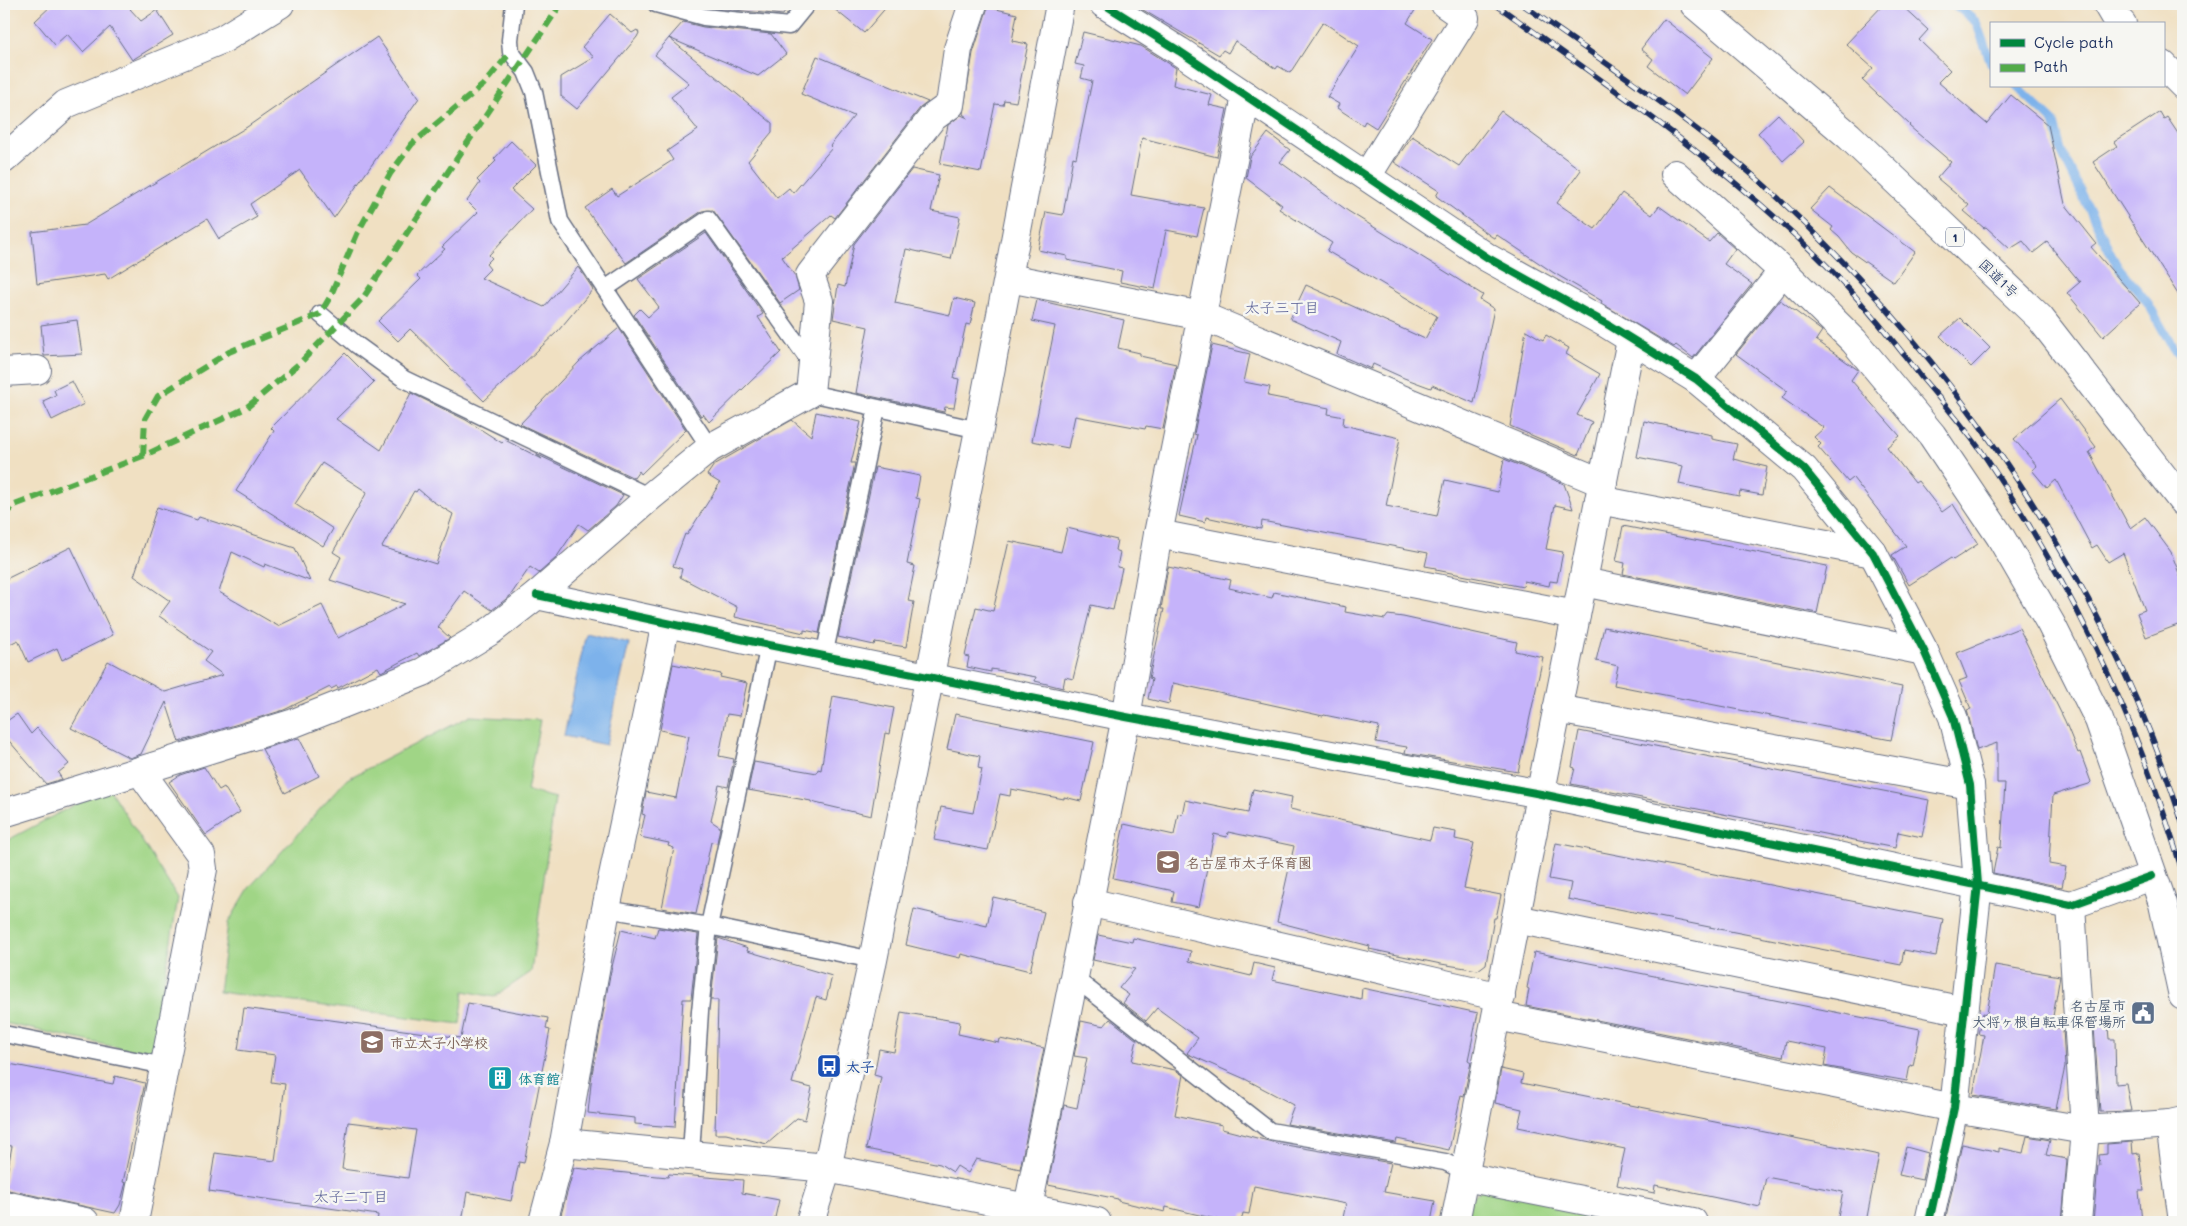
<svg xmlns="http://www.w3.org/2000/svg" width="2187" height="1226" viewBox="0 0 2187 1226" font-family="Mali,'Klee One',sans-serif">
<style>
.green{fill:#a0d586;stroke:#5e8272}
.water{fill:#7db2eb;stroke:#4c70a4}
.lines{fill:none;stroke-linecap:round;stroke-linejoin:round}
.stream{stroke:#7db2eb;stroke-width:9}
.building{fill:#c5b3fa;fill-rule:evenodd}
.lane-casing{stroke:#666d81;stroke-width:19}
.street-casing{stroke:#666d81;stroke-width:30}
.secondary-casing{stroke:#666d81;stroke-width:30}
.highway-casing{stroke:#666d81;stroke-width:30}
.lane{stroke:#fff;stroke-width:16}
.street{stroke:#fff;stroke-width:28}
.secondary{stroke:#fff;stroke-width:28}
.highway{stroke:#fff;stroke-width:28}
.rail-casing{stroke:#1b2f5e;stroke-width:5.5}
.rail{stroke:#f6f6f2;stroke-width:4;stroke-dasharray:11;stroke-linecap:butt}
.quiet{stroke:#52ab49;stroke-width:6;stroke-dasharray:12 6;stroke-linecap:butt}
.cycleway-casing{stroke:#f6f6f2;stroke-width:11}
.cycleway{stroke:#00873e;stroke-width:8}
.labels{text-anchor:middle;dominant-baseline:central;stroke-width:5;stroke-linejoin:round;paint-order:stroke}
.shield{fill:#f6f6f2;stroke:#5d6b8a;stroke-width:1}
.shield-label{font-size:12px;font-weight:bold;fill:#1b2f5e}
.street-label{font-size:14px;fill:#1b2f5e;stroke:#f6f6f2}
.education-label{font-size:14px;font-weight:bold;fill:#785e54;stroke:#f6f6f2;text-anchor:start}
.service-label{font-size:14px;font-weight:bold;fill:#4e5e75;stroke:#f6f6f2;text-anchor:end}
.transit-label{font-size:14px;font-weight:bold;fill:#164399;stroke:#f6f6f2;text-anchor:start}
.culture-label{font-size:14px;font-weight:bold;fill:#0d838f;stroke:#f6f6f2;text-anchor:start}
.neighbourhood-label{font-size:15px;fill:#565d95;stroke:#f6f6f2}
</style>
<rect width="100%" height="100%" fill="#f6f6f2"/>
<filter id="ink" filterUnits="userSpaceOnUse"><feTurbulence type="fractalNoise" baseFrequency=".02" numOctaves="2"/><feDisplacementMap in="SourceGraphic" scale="10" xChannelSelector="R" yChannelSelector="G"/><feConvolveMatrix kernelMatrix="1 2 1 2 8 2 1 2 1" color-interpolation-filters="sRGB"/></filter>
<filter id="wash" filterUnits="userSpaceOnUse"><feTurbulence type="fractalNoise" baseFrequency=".0096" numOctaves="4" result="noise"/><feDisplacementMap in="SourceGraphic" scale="20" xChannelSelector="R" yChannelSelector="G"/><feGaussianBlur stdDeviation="1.12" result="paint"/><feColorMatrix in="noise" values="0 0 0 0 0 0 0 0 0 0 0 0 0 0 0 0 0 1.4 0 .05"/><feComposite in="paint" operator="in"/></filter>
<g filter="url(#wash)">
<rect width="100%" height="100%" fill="#f0e0c2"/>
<g class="green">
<polygon points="470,716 540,720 527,791 555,798 531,972 494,997 464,991 460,1024 219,992 228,923 249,888 347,779"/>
<polygon points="108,787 178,898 152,1055 4,1023 4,842"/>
<polygon points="1483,1188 1653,1222 1466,1222 1471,1198"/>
</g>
<polygon class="water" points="586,633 629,643 606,745 564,736"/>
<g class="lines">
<g class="stream">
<polyline points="1954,4 1976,22 1991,63"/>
<polyline points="2016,86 2054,122 2061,151 2116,264 2148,303 2173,348 2183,358"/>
</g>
</g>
<g id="blocks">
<g class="building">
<polygon points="53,4 136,4 130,9 141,21 157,10 173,35 132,60 110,27 83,52 67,34 55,45 35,21"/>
<polygon points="698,4 790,4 783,15 706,7"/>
<polygon points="828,4 889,4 864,33"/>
<polygon points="1133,4 1419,4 1407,23 1432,39 1376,128 1365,121 1363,125 1337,108 1339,104 1327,97 1359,46 1323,22 1290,73 1278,66 1276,69 1235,41 1228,53 1223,50 1219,55"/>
<polygon points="1884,4 1900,4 1928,30 1919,40 1950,70 1938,82 1987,124 2011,95 2048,125 2065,204 2096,243 2091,247 2140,303 2103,337 2067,293 2080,282 2047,242 2033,253 2023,241 2010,249 1986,227 1984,228 1964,211 1969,205 1937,178 1951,162 1909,126 1910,125 1862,80 1873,68 1846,44"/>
<polygon points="988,7 1017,14 1012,41 1028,44 1016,102 1004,100 1003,105 995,104 981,172 940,164 948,125 961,115 968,118 963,114 973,53"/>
<polygon points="610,14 632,33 637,30 639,33 637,37 577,109 561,96 561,77 594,57 582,47"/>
<polygon points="1664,19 1713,58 1685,95 1648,66 1653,59 1641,49"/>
<polygon points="683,22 703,27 771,34 786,54 758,76 669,38"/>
<polygon points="1083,32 1141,46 1176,68 1173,85 1212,95 1209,105 1227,109 1217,157 1142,138 1131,195 1204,208 1197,236 1166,230 1155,289 1120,282 1122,271 1067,260 1067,256 1038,250 1046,212 1063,215 1073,157 1076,158 1092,81 1081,78 1084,66 1075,64"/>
<polygon points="377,37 419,98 334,218 300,170 250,204 257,217 219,239 207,219 108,279 105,274 37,284 32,232 85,225 247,127"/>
<polygon points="669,38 772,123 772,132 748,161 777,198 789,188 793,193 832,148 830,146 854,116 801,94 817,56 928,102 920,108 835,218 831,215 782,257 795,276 799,290 780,303 713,210 702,211 626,263 585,208 612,189 617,196 673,160 667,151 698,130 671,97 689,83 655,55"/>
<polygon points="1501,111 1581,170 1557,203 1595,229 1622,193 1652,215 1659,206 1709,242 1717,233 1735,249 1724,264 1752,284 1693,358 1676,345 1674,347 1601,303 1602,301 1554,273 1497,235 1495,238 1492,237 1436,196 1439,191 1394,162 1412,136 1459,166"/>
<polygon points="2160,112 2164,119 2167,117 2183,141 2183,302 2093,162 2117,146 2114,142"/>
<polygon points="1778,114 1804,142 1783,161 1758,133"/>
<polygon points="1268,133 1290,150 1280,162 1348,211 1483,295 1480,300 1494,309 1474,403 1432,385 1431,388 1404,378 1373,364 1371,369 1337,354 1341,342 1290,319 1306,285 1425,339 1437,316 1327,251 1332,243 1279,209 1282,205 1246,178 1250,157"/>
<polygon points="511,141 536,165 511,190 532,209 489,255 492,258 486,264 490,269 481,278 544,307 578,267 593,289 558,331 484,401 410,329 398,341 378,321 421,279 417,275 445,249 442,247 478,212 467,201 480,183 477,180 496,161 494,159"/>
<polygon points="912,169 939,175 931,211 960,217 951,259 906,249 895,303 950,315 954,298 975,303 970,325 966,324 954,378 959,379 954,408 945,407 944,412 856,393 868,327 833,319 838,285 845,287 854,244"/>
<polygon points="1830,188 1915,252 1894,282 1851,252 1839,237 1831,230 1833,227 1810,209"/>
<polygon points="706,233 763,314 758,317 781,352 709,422 703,414 701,416 634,315 640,309 648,317 659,307 638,279"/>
<polygon points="1037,300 1124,320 1118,348 1140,353 1140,356 1176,364 1163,429 1146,426 1145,429 1075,416 1068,448 1032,441 1055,326 1032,321"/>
<polygon points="1780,300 1822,331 1816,340 1858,370 1851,380 1900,436 1887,447 1915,483 1918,481 1942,512 1953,504 1978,544 1953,560 1951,558 1909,585 1892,555 1906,546 1853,478 1848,482 1818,447 1821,444 1814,437 1824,428 1782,398 1787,391 1736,354"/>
<polygon points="1960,318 1990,348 1971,367 1940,336"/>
<polygon points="77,320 82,354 44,356 41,325"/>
<polygon points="619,328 686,430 641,474 639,471 634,478 520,424 579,362"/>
<polygon points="1526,330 1543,340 1546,335 1569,348 1566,354 1600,374 1577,415 1592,422 1578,455 1510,426"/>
<polygon points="1212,345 1250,354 1244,382 1270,387 1268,396 1329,408 1328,414 1344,417 1343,425 1400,438 1386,506 1437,516 1445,480 1498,492 1504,459 1564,484 1573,509 1555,505 1546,549 1563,552 1557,582 1550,581 1549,586 1524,581 1523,587 1436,570 1436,568 1425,566 1428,553 1262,521 1261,529 1206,517 1205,522 1179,516 1197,435 1194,434"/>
<path d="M345,353L374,382L336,419L381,450L411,393L466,420L502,443L505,440L542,459L536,454L623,495L616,506L588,530L579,524L556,558L539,573L530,567L510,596L492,610L464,591L438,627L450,638L419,656L417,653L381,672L378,667L338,688L337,686L331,689L330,687L284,710L179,742L166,702L141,754L130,758L71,728L108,661L165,692L223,675L204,661L211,652L159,616L170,601L134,576L157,507L197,520L199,517L295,548L310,581L265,564L264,567L232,552L219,592L278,626L322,605L338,638L405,604L330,580L341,557L333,552L367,492L322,463L295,504L333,529L323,546L236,491L274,431L271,428ZM418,489L432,501L453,514L436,564L382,547L414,491L416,492Z"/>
<polygon points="72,381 84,404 52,420 43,401 56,395 54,390"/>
<polygon points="2060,399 2096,447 2089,452 2130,528 2145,517 2171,552 2183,584 2183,623 2146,637 2137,613 2145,610 2123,553 2108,562 2097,545 2092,548 2056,480 2047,488 2032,470 2037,466 2014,439"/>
<polygon points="816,412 861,422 851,463 855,463 819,633 804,630 804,633 735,617 737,607 680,577 682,569 673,566 685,534 687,535 720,483 707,475 714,465 792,420 811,436"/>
<polygon points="1644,421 1712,435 1712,439 1737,444 1733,459 1767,467 1762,495 1740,491 1739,496 1679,484 1683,466 1637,457"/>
<polygon points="875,467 920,476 916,498 920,499 907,564 915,566 908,601 914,602 906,647 875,642 874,645 838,637"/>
<polygon points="1623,526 1827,566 1817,613 1623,574 1625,563 1616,561"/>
<polygon points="1067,528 1117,540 1115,550 1120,552 1117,567 1122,568 1113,610 1091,605 1073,679 1065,677 1063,688 1035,681 1036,677 991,669 991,672 967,667 969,657 965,656 976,607 993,611 1009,541 1061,552"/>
<polygon points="71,547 113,635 62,660 57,648 28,662 18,640 4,647 4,580"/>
<polygon points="1168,567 1231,580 1229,588 1272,598 1274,592 1346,607 1345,612 1385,619 1388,615 1403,617 1517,642 1515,651 1543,657 1518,772 1405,753 1407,747 1376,742 1379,726 1324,715 1323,716 1173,683 1169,704 1148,699 1152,679 1149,678 1164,609 1161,609"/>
<polygon points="1604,627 1902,687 1891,740 1614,685 1618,666 1596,661"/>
<polygon points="2019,628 2065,721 2078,753 2080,752 2091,782 2089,784 2053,795 2049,864 2066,867 2062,887 1993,873 1998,847 2001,848 2005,783 1997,783 1997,743 1977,750 1967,710 1971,709 1959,681 1967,678 1957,653"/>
<polygon points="673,664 721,674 720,677 747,683 740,716 727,714 719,756 734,759 728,787 719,785 711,821 720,827 717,843 711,842 696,914 662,908 674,848 668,846 669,843 640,837 645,815 642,814 646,792 676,798 689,736 660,730"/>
<polygon points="833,696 894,708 889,734 885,733 871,816 811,802 811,801 748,790 754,762 817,773 818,769 821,770"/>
<polygon points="17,714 31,734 37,728 69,764 58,773 62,779 46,784 4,735 4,723"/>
<polygon points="955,714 1094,742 1081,801 1064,797 1064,799 1011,789 1010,796 1000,794 988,850 934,840 941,807 973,813 982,769 978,768 980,756 947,749"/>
<polygon points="1579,731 1929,800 1922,837 1898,832 1895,848 1571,784 1575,768 1572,767"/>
<polygon points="299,738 319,776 285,793 262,749"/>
<polygon points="204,767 219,790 224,787 240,812 206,835 169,782 180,775"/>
<polygon points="1253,789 1292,797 1290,809 1430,840 1433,828 1456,832 1455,839 1474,843 1464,888 1501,895 1496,918 1494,918 1486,964 1478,970 1441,964 1369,949 1370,946 1277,922 1294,846 1228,832 1227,837 1214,834 1199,907 1172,902 1174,891 1113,878 1124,824 1174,835 1178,814 1182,815 1185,800 1248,813"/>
<polygon points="1556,843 1943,919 1936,956 1904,950 1901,965 1568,899 1571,883 1549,879"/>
<polygon points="993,897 1016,902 1015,904 1044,912 1030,971 961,954 960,958 906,945 914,909 987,926"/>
<polygon points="658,928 698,934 691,999 683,999 675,1127 635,1124 635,1118 588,1113 592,1074 610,975 621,930 655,938"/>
<polygon points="1098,935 1132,942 1133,938 1191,951 1189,961 1251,976 1254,963 1275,968 1272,980 1361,999 1362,988 1478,1013 1468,1060 1471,1062 1464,1096 1461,1095 1449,1150 1397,1139 1396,1143 1287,1124 1294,1105 1245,1079 1188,1054 1187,1053 1198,1038 1157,1008 1146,1021 1123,1003 1129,995 1119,988 1135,969 1093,960"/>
<polygon points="718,938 748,948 747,951 832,976 826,1000 816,997 792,1083 812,1088 805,1120 797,1118 767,1144 726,1134 715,1134 718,1000 711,1000"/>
<polygon points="1534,952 1920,1029 1913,1066 1910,1065 1907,1081 1824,1066 1827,1049 1786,1041 1783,1057 1526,1006 1529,989 1527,988"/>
<polygon points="1995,965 2060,976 2051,1028 2063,1028 2065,1067 2056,1109 1973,1095 1984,1035 1978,1034 1983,1013 1987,1014"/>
<path d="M468,1003L548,1018L546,1029L550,1030L524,1163L519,1162L511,1201L467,1192L462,1222H428L407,1219V1222H377L378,1215L209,1191L215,1153L275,1161L285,1084L271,1082L275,1055L238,1050L244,1008L461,1038ZM348,1122L416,1130L408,1178L342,1169Z"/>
<polygon points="901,1012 960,1022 958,1034 999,1043 1000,1039 1044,1048 1020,1169 976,1159 968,1173 957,1166 953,1172 940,1164 866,1149 881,1077 874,1075 879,1049 894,1052"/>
<polygon points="1110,1019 1137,1040 1132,1061 1175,1070 1183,1075 1175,1115 1222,1125 1222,1129 1280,1144 1391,1163 1384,1192 1435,1201 1431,1222 1342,1222 1346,1204 1254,1186 1249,1214 1243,1213 1241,1222 1228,1222 1166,1207 1165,1212 1118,1201 1118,1199 1048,1185 1064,1105 1077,1108 1087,1058 1074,1056 1081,1021 1104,1026"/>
<polygon points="2094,1027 2108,1027 2109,1039 2115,1039 2116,1084 2126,1083 2131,1111 2100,1112"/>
<polygon points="4,1063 113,1084 115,1076 145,1083 123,1182 126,1183 125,1186 120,1205 115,1213 4,1189 12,1146 4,1145"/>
<polygon points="1501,1069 1523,1074 1521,1083 1879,1155 1866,1222 1837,1222 1843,1192 1766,1177 1760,1207 1655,1185 1654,1193 1617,1185 1625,1149 1518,1127 1522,1109 1495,1103"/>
<polygon points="2027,1136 2050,1140 2046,1155 2067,1159 2062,1222 1945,1222 1962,1144 1999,1152 1999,1148 2023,1153"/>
<polygon points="2132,1142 2133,1154 2139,1153 2144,1191 2139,1191 2142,1222 2093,1222 2098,1165 2100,1166 2099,1155 2107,1154 2107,1144"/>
<polygon points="1906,1147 1928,1153 1922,1180 1899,1175"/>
<polygon points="574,1168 668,1177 669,1174 743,1180 742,1193 779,1200 774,1222 559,1222"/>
</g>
</g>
</g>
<g filter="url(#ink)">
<use href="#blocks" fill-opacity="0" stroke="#666d81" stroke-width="1"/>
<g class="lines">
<defs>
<g id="lane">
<polyline points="514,4 510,40 511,52 526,72 534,92 560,221 710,448"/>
<polyline points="656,4 704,17 789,26 807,4"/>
<polyline points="605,289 708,219 813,366"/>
<polyline points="320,314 357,345 404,379 650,497"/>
<polyline points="810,393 979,430"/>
<polyline points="824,656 877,408"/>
<polyline points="606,909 709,926 873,960"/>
<polyline points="1073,977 1270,1131 1445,1162 1466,1172"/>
<polyline points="4,1034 165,1066"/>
<polyline points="691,1154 700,1011 709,926 769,645"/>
</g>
<g id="street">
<polyline points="1104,4 1179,51 1488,258 1607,324 1696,379 1804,469 1873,553 1924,651 1953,717 1970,785 1978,884 1954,1108 1929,1222"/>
<polyline points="2107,4 2114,16 2122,24"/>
<polyline points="2163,65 2183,85"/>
<polyline points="4,159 66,104 223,39 280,4"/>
<polyline points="1675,174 1783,271 1854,341 1932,435 2000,536 2051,624 2099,720 2163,904 2183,996"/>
<polyline points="1367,176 1465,18 1445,4"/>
<polyline points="1009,278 1202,316 1603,483"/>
<polyline points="4,372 37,370"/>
<polyline points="1696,379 1783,271"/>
<polyline points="1599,500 1873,553"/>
<polyline points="1158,534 1576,615"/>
<polyline points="1583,582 1924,651"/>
<polyline points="537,595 769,645 1126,717 1541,794 2071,905 2152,876"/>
<polyline points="1557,709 1970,785"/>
<polyline points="4,813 294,723 423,672 492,630 537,595 650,497 710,448 810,393 819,301 810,275 932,118 950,105 958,49 973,4"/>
<polyline points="1088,902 1501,997"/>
<polyline points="2071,905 2085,1130 2077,1222"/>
<polyline points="1516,919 1964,1011"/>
<polyline points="1497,1016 1954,1108 2085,1130 2170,1124 2183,1121"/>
<polyline points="564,1143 827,1168 1097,1222"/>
<polyline points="1466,1172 1475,1179 1693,1222"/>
<polyline points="4,1205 85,1222"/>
<polyline points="134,1222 203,869 201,855 140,771"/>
<polyline points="543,1222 564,1143 606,909 666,623"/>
<polyline points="1025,1222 1126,717 1158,534 1246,96"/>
<polyline points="1455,1222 1631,340"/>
</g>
<g id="secondary">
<polyline points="2170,1124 2183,1222"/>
<polyline points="810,1222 827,1168 873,960 979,430 1060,4"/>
</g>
<polyline id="highway" points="1694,4 1849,136 2040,318 2183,502"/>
</defs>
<use href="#lane" class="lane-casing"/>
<use href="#street" class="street-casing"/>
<use href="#secondary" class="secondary-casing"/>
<use href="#highway" class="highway-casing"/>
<use href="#lane" class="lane"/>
<use href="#street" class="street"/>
<use href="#secondary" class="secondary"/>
<use href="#highway" class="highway"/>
<defs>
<g id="rail">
<path d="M1495,4C1606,83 1720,162 1818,257C1856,294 1890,336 1922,378C1944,404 1967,430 1986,458C2072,585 2140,727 2183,874"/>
<path d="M1522,4C1608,65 1698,124 1776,196C1960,366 2108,586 2183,825"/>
</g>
</defs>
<use href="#rail" class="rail-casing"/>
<use href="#rail" class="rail"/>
<g class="quiet">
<polyline points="143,456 145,419 158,396 229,352 320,314 330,297 358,232 390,174 412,144 483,85 511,52"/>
<polyline points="4,518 12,506 143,456 246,408 301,362 363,298 561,4"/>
</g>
<defs>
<g id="cycleway">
<polyline points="1104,4 1179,51 1488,258 1607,324 1696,379 1804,469 1873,553 1924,651 1953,717 1970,785 1978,884 1954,1108 1929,1222"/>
<polyline points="537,595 769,645 1126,717 1541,794 2071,905 2152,876"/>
</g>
</defs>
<use href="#cycleway" class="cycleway-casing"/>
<use href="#cycleway" class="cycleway"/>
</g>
</g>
<defs>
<symbol id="school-square" viewBox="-11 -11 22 22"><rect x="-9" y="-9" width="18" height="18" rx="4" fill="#8d6e63" stroke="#f6f6f2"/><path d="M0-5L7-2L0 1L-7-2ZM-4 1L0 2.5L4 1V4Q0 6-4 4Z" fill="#fff"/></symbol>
<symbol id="civic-square" viewBox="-11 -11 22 22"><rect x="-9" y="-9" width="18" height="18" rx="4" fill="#5c6f8a" stroke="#f6f6f2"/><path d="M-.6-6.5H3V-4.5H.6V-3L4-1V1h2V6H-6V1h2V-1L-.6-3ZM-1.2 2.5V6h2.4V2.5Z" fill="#fff"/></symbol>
<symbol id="bus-square" viewBox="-11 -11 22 22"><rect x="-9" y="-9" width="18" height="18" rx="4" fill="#1a4fb4" stroke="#f6f6f2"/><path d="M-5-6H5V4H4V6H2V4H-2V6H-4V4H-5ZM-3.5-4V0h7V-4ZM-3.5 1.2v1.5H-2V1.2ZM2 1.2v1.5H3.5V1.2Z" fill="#fff"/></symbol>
<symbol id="building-square" viewBox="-11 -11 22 22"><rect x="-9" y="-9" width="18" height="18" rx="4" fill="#0f9aa8" stroke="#f6f6f2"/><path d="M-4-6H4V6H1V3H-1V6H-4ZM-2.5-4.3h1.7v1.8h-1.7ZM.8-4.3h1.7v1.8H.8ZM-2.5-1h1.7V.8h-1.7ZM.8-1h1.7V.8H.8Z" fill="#fff"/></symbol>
</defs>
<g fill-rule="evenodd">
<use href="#school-square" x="1154" y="848" width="28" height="28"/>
<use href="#civic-square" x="2129" y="999" width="28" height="28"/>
<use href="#school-square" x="358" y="1028" width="28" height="28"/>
<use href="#bus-square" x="815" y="1052" width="28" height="28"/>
<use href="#building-square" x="486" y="1064" width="28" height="28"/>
</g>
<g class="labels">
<rect class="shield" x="1946" y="227.5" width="18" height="19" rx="4"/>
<g class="shield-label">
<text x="1955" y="237">1</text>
</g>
<g class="street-label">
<text transform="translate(1999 278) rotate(44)">国道1号</text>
</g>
<g class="education-label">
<text x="1186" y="862">名古屋市太子保育園</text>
<text x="390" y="1042">市立太子小学校</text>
</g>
<g class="service-label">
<text x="2126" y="1005">名古屋市<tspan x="2126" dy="16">大将ヶ根自転車保管場所</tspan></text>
</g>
<g class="transit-label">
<text x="846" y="1066">太子</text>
</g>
<g class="culture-label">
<text x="518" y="1078">体育館</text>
</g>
<g class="neighbourhood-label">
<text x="1282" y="307">太子三丁目</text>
<text x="351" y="1196">太子二丁目</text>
</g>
</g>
<rect width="2187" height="1226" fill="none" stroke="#f6f6f2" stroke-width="20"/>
<rect x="1990" y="22" width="175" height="65" fill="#f6f6f2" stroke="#9ea6b7"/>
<rect x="2000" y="39" width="25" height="8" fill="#00873e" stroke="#9ea6b7"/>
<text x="2034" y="48" font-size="15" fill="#1b2f5e">Cycle path</text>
<rect x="2000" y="64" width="25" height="8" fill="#52ab49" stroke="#9ea6b7"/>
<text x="2034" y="72" font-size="15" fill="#1b2f5e">Path</text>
</svg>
